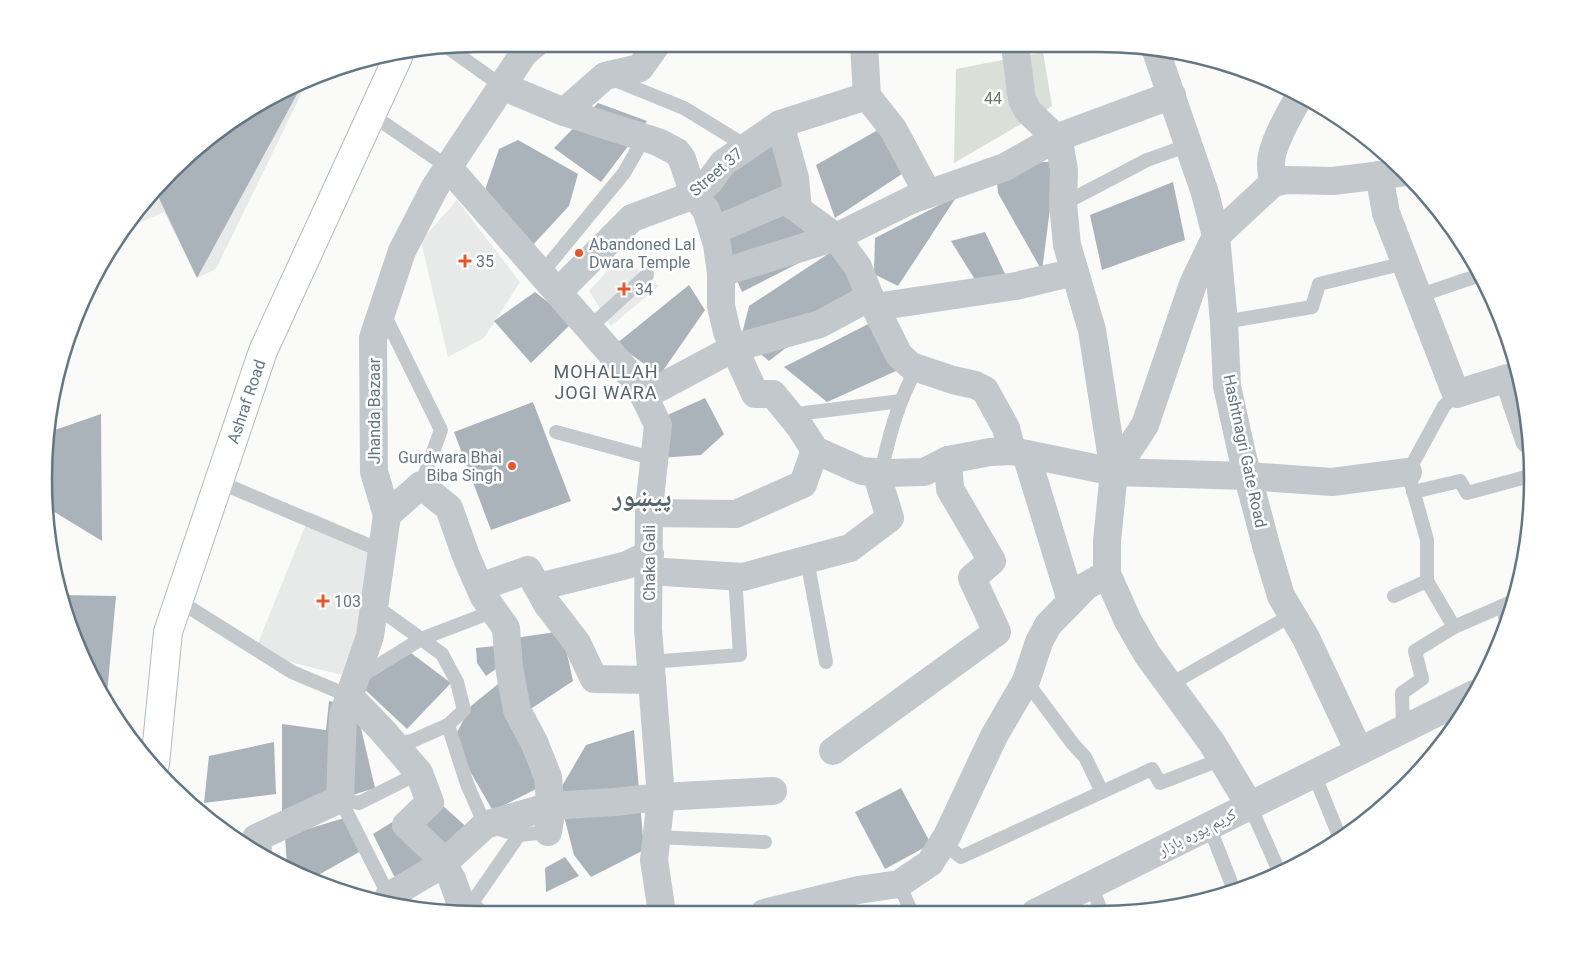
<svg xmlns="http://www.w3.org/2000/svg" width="1577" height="958" viewBox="0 0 1577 958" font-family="Roboto,'Noto Naskh Arabic',sans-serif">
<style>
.built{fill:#e8e9e9}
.green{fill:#dadfd7}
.building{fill:#aab3b9}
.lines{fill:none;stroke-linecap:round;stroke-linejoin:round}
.secondary-casing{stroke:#b3babf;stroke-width:30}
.lane{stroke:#c3c8cc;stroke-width:14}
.street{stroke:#c3c8cc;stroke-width:28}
.secondary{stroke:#fff;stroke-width:28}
.poi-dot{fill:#e4572e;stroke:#fff;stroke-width:2}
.labels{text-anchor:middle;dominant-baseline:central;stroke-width:5;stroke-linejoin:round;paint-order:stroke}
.park-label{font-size:16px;fill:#687a64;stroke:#fff}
.street-label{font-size:16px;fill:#657683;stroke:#fff}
.poi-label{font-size:16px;fill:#657683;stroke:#fff;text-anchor:start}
.neighbourhood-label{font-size:18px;letter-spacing:1px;fill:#57646e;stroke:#fff}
.town-label{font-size:26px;font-weight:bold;fill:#57646e;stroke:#fff}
.rim{fill:none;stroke:#657683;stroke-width:2.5}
</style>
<rect width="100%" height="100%" fill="#fafaf8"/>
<g class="built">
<polygon points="306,84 216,269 197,278 164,212 123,230 214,134"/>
<polygon points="457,200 520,282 484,338 448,357 421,241"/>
<polygon points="621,256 659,286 611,326 589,291"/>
<polygon points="311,512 391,548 342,675 254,653"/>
</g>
<polygon class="green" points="1043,52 1052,106 954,163 956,69"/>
<g class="building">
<polygon points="301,87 197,278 157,194 214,134"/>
<polygon points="598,103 647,121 601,182 554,148"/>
<polygon points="878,130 905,172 835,218 816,165"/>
<polygon points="770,138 785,188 719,224 707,190"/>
<polygon points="518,140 578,174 569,206 530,248 485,190 499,149"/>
<polygon points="995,162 1056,162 1042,271 998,193"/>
<polygon points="1173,182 1185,240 1102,270 1090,215"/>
<polygon points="957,196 898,286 874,274 875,238"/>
<polygon points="786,206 836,244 742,292 721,243"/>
<polygon points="985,232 1007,278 979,286 951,241"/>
<polygon points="834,250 862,289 769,361 741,338 749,306"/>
<polygon points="689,285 705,310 660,375 616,344"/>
<polygon points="535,292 573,322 531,363 494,321"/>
<polygon points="878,319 905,367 827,402 784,367"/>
<polygon points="705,398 724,434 701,455 659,458 661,418"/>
<polygon points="533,402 571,501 491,530 454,432"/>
<polygon points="101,414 102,541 48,508 44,479 52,431"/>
<polygon points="63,595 116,596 107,694 67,619"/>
<polygon points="562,631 573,681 526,712 515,638"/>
<polygon points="495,646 500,666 486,676 477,663 476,648"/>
<polygon points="407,650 451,683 407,729 359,684"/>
<polygon points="498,684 533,757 538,788 493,811 467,766 456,734 471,706"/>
<polygon points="329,701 356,707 375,788 282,817 282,724 326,730"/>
<polygon points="634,730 644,850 591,877 574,855 558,793 586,745"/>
<polygon points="274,742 276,794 204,803 209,756"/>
<polygon points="901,788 931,844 885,869 855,812"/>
<polygon points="433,797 471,831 398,884 373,834"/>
<polygon points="344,818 361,851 313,878 287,866 285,836"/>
<polygon points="565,857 579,876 546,892 545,868"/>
</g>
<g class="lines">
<defs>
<g id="secondary">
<path id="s1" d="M155,764L168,632L263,351L398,57"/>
</g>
</defs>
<use href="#secondary" class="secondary-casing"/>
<g class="lane">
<polyline points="450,49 502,86"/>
<polyline points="610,78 684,108 746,146"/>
<polyline points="372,115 448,167"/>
<polyline points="1063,204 1147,160 1189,145"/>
<polyline points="541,274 624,173 644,138"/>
<polyline points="1418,296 1480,275"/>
<polyline points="383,312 441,430 421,485"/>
<polyline points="1224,322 1312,307 1319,284 1405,263"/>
<polyline points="589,328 647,275"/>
<polyline points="789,415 901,401"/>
<polyline points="556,432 655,459"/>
<path d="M881,473C889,436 898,401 917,368"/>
<polyline points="219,482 382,551"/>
<polyline points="1413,492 1460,481 1467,493 1533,475"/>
<polyline points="807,560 826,662"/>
<polyline points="1394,596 1427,581 1427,540 1408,472 1444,406 1456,394"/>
<polyline points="179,601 292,672 349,696"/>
<polyline points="374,605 442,654 457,682 464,710 448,725 467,784 485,825 519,835 548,832"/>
<polyline points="1502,606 1507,623"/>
<polyline points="1454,627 1514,601"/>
<polyline points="650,662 740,655 735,576"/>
<polyline points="358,678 421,639 494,611"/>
<polyline points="1026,681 1073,744 1085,757 1102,792"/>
<polyline points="1169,685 1292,615"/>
<polyline points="1403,729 1402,693 1422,679 1415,651 1454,627 1427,581"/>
<polyline points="394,744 412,741 448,725"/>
<polyline points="1314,774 1340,838"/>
<polyline points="1250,806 1279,871"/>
<polyline points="1209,826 1234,890"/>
<polyline points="656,837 765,842"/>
<polyline points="943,843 961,857 1152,769 1160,783 1222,759"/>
<polyline points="899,884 912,913"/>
<polyline points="1091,885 1102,913"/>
<polyline points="390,900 389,896 340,799 359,803 419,773"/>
<polyline points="471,903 483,913"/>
<polyline points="465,913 519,835"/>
</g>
<g class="street">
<polyline points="864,44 867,96 893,129 928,194"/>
<polyline points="1018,45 1016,53 1022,100 1028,111 1056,138 1060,147 1064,170 1063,204 1067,245 1092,330 1114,472 1107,541 1107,574 1128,621 1147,654 1212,743 1250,806"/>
<polyline points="1156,51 1205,193 1216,236 1224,322 1227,386 1242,454 1267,549 1281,596 1306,638 1359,751"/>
<polyline points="502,86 564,112 605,76 640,68 657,44"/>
<polyline points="564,112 658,142 677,152 682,159 694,195 706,210 713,231 717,245 721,273 721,306 727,332 755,394 773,394 800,427 815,450 862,471 888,473 924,472 948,460 990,452 1012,451 1114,472 1247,476 1332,482 1408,472"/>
<polyline points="780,124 795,178 798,209"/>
<polyline points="448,167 631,376 644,396 658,425 649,508 648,629 661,797 654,860 662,913"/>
<polyline points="1379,175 1386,213 1456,394 1508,378 1529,440"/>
<path d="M1273,183C1272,177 1271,170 1271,163C1271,145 1290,113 1299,97"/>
<polyline points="713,231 785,200 836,237 858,267 870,297 899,355 911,366 953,380 975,385 985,390 1006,428 1012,451"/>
<polyline points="721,273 836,237 911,200 1005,167 1056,138 1172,95"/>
<polyline points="558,292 632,218 694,195 709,182 723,163 780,124 867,96"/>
<polyline points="875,307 1016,286 1075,272"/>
<polyline points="644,396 734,348 820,324 870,297"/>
<polyline points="1026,454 1071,601"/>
<polyline points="1114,472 1145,425 1193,284 1216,236 1273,183 1287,180 1333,181 1406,172"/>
<polyline points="649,513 736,514 803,484 815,450"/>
<polyline points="387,515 421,485 449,508 466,556 484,597 506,628 509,667 517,710 534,742 548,777 551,814 548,832"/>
<polyline points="649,571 743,577 850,548 890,518 876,472"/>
<polyline points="480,587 528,570 547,604 577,643 594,679 652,680"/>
<polyline points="538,587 627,565 650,554"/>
<polyline points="349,696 382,730 419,773 430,802 406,825 436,853 452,879 464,913"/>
<polyline points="833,751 997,632 972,578 992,561 950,489 948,460"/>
<polyline points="258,851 256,838 340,799 343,715 370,636 387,515 374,472 373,338 402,251 435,187 524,53 535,44"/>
<polyline points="389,896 443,864 485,825 551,806 614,802 661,797 773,791"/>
<polyline points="764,913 858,890 899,884 930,863 947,836 994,736 1026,681 1039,642 1048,625 1086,586 1107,574"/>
<polyline points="1035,913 1474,694"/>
</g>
<use href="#secondary" class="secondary"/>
</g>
<g class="poi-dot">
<circle cx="579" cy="253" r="5"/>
<path d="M462.5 253.5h5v5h5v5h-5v5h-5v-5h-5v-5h5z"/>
<path d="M621.5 281.5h5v5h5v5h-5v5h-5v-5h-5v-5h5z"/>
<circle cx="512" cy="466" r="5"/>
<path d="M320.5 593.5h5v5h5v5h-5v5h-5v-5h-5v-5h5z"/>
</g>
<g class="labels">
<g class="park-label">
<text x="993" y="98">44</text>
</g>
<g class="street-label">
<text transform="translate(716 172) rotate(-41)">Street 37</text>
<text stroke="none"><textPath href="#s1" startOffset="376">Ashraf Road</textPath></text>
<text transform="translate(374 411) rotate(-90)">Jhanda Bazaar</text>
<text transform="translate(1245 451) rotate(78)">Hashtnagri Gate Road</text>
<text transform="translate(649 563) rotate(-90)">Chaka Gali</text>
<text transform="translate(1197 832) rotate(-27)">کریم پورہ بازار</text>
</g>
<g class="poi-label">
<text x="589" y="244">Abandoned Lal<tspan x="589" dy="18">Dwara Temple</tspan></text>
<text x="476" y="261">35</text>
<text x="635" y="289">34</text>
<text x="502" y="457" text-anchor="end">Gurdwara Bhai<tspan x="502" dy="18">Biba Singh</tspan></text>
<text x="334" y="601">103</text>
</g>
<g class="neighbourhood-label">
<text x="606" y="371">MOHALLAH<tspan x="606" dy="21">JOGI WARA</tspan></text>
</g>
<g class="town-label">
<text x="642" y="497">پيښور</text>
</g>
</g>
<path d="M0 0H1577V958H0ZM478 52H1098A426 426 0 0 1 1524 478V480A426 426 0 0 1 1098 906H478A426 426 0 0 1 52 480V478A426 426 0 0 1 478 52Z" fill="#fff" fill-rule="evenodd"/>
<path class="rim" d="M478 52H1098A426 426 0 0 1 1524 478V480A426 426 0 0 1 1098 906H478A426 426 0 0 1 52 480V478A426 426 0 0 1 478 52Z"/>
</svg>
